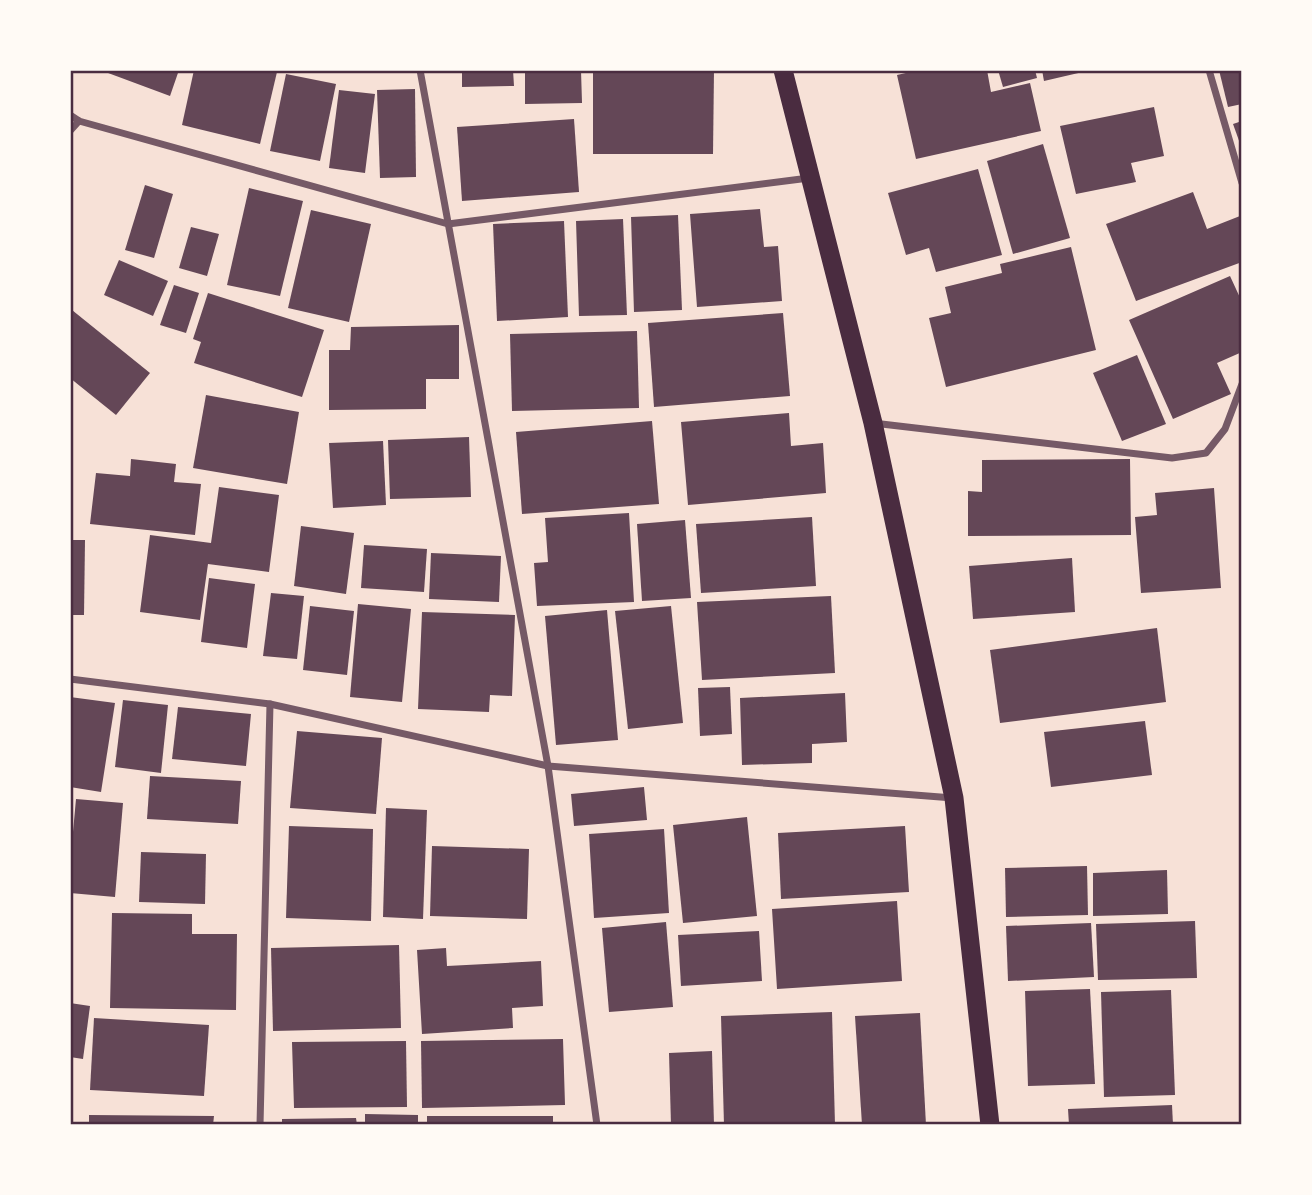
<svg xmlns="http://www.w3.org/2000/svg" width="1312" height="1195" viewBox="0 0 1312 1195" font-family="'Alegreya Sans',sans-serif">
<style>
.building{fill:#644757}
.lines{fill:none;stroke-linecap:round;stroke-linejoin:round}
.minor{stroke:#755966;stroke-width:7}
.trunk{stroke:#4a2c40;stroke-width:19}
.neatline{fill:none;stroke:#4a2c40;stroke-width:2.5}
</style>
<rect width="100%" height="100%" fill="#f7e1d7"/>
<g class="building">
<polygon points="100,70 179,70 170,96"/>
<polygon points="194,70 268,70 277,72 260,144 182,125"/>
<polygon points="462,70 513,70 514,86 462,87"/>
<polygon points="525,70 581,70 582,103 525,104"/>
<polygon points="593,70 714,70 713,154 593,154"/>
<polygon points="919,70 987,70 991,92 1030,83 1041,131 916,159 897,75"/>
<polygon points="998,70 1035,70 1037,78 1003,87"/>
<polygon points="1042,70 1087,70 1087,71 1044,81"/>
<polygon points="1219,70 1242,70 1242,104 1228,107"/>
<polygon points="286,74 336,84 320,161 270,151"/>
<polygon points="415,89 416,177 380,178 377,90"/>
<polygon points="339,90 375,94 365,173 329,168"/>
<polygon points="1154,107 1164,156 1131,163 1136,182 1076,194 1060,126"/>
<polygon points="574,119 579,192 462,201 457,127"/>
<polygon points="1242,121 1242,149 1233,124"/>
<polygon points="1043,144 1070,238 1013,254 987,161"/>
<polygon points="978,169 1002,255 936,272 929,248 906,255 888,193"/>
<polygon points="145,185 173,194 154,258 125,250"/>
<polygon points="249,188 303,201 280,296 227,285"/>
<polygon points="1193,192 1207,229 1240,216 1242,221 1242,262 1136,301 1106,224"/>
<polygon points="760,209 764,247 778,246 782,301 697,307 690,214"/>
<polygon points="311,210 371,224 349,322 288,308"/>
<polygon points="678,215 682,310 634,312 631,217"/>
<polygon points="623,219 627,315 579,316 576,221"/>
<polygon points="564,221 568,317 497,321 493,224"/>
<polygon points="191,227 219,234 207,276 179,268"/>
<polygon points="1071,247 1096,350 946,387 929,318 951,313 945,287 1002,273 1000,264"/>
<polygon points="119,260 168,281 153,316 104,295"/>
<polygon points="1230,276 1242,302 1242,352 1217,363 1231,394 1173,419 1129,320"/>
<polygon points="174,285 199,293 186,333 160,325"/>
<polygon points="208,293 324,330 302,397 194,363 201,342 193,339"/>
<polygon points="72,310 150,373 116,415 70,378"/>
<polygon points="783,313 790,396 654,407 648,323"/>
<polygon points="459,325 459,379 426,379 426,409 329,410 329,350 350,350 351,327"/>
<polygon points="637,331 639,408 512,411 510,334"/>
<polygon points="1137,355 1166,424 1122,441 1093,373"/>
<polygon points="206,395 299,412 287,484 193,468"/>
<polygon points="789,413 791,446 823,443 826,493 688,505 681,422"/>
<polygon points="652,421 659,504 522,514 516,432"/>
<polygon points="469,437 471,497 390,499 388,440"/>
<polygon points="383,441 386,505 333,508 329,443"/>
<polygon points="131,459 176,464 174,482 201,484 195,535 90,524 96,473 130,476"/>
<polygon points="1130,459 1131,535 968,536 968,491 982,492 982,460"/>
<polygon points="219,487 279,495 269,572 208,564 200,620 140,612 150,535 211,543"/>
<polygon points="1214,488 1221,588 1141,593 1135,517 1157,515 1155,493"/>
<polygon points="629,513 634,602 537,606 534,563 548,562 545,518"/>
<polygon points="812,517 816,586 701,593 696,524"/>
<polygon points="685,520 691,598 642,601 637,524"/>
<polygon points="301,526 354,533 346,594 294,586"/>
<polygon points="70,540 85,540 84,615 70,615"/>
<polygon points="364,545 427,549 424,592 361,588"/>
<polygon points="431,553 501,556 499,602 429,599"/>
<polygon points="1072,558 1075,612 973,619 969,566"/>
<polygon points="209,578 255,584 247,648 201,642"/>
<polygon points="271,593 304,596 297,659 263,656"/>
<polygon points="831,596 835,673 702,680 697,602"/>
<polygon points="358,604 411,609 402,702 350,697"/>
<polygon points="310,606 354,611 347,675 303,670"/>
<polygon points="671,606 683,723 628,729 615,611"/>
<polygon points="607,610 618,740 556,745 545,616"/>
<polygon points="422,612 515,615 512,696 490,695 489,712 418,709"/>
<polygon points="1157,628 1166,702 1000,723 990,650"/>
<polygon points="730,687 732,734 700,736 698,688"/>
<polygon points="845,693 847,742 812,744 812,763 742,765 740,698"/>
<polygon points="70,697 115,703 101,792 70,787"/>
<polygon points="123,700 168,705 161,773 115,767"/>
<polygon points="178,707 251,714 246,766 172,759"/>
<polygon points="1145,721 1152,775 1051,787 1044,732"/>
<polygon points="297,731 382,738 376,814 290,808"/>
<polygon points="150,776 241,781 238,824 147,819"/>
<polygon points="644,787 647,820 574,826 571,794"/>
<polygon points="76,799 123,803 115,897 70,893 70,865"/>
<polygon points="386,808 427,810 423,919 383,917"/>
<polygon points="747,817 757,916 683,923 673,825"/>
<polygon points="289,826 373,829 371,921 286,918"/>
<polygon points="905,826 909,892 781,899 778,833"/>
<polygon points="664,829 669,913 594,918 589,834"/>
<polygon points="432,846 529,849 527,919 430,916"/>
<polygon points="141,852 206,854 205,904 139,902"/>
<polygon points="1087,866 1088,915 1006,917 1005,868"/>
<polygon points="1167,870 1168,914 1093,916 1093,873"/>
<polygon points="897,901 902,981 777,989 772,909"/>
<polygon points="112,913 192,914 192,934 237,934 236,1010 110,1008"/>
<polygon points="1195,921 1197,978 1098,980 1096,924"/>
<polygon points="666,922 673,1007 609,1012 602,928"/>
<polygon points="1091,923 1094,977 1008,981 1006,926"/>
<polygon points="759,931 762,981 681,986 678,935"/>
<polygon points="399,945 401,1028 273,1031 271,948"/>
<polygon points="446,948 447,966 541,961 543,1006 512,1008 513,1028 422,1034 417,950"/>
<polygon points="1090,989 1095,1084 1028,1086 1025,991"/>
<polygon points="1171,990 1175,1095 1104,1097 1101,992"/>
<polygon points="70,1003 90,1006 83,1059 70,1057"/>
<polygon points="832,1012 835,1125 724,1125 721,1016"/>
<polygon points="920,1013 926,1125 862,1125 855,1016"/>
<polygon points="94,1018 209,1025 204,1096 90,1090"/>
<polygon points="563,1039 565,1105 422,1108 421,1041"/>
<polygon points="406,1041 407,1107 294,1108 292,1042"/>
<polygon points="712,1051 714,1125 671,1125 669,1053"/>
<polygon points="1172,1105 1173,1125 1069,1125 1068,1109"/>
<polygon points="365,1114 418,1115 418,1125 365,1125"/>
<polygon points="89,1115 214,1116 213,1125 89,1125"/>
<rect x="427" y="1116" width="126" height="9"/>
<polygon points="356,1118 357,1125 282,1125 282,1119"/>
</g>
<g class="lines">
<g class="minor">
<polyline points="420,70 548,766 597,1125"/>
<polyline points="1209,70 1242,183"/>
<polyline points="70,115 79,121 448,224 809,178"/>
<polyline points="70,131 79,121"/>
<polyline points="873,423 1172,458 1206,453 1225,429 1242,384"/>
<polyline points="70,679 270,704 548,766 953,798"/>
<polyline points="260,1125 270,704"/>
</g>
<polyline class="trunk" points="783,70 873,423 954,798 990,1125"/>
</g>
<rect width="1312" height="1195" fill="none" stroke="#fffaf5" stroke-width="144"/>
<rect x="72" y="72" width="1168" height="1051" class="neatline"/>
</svg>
